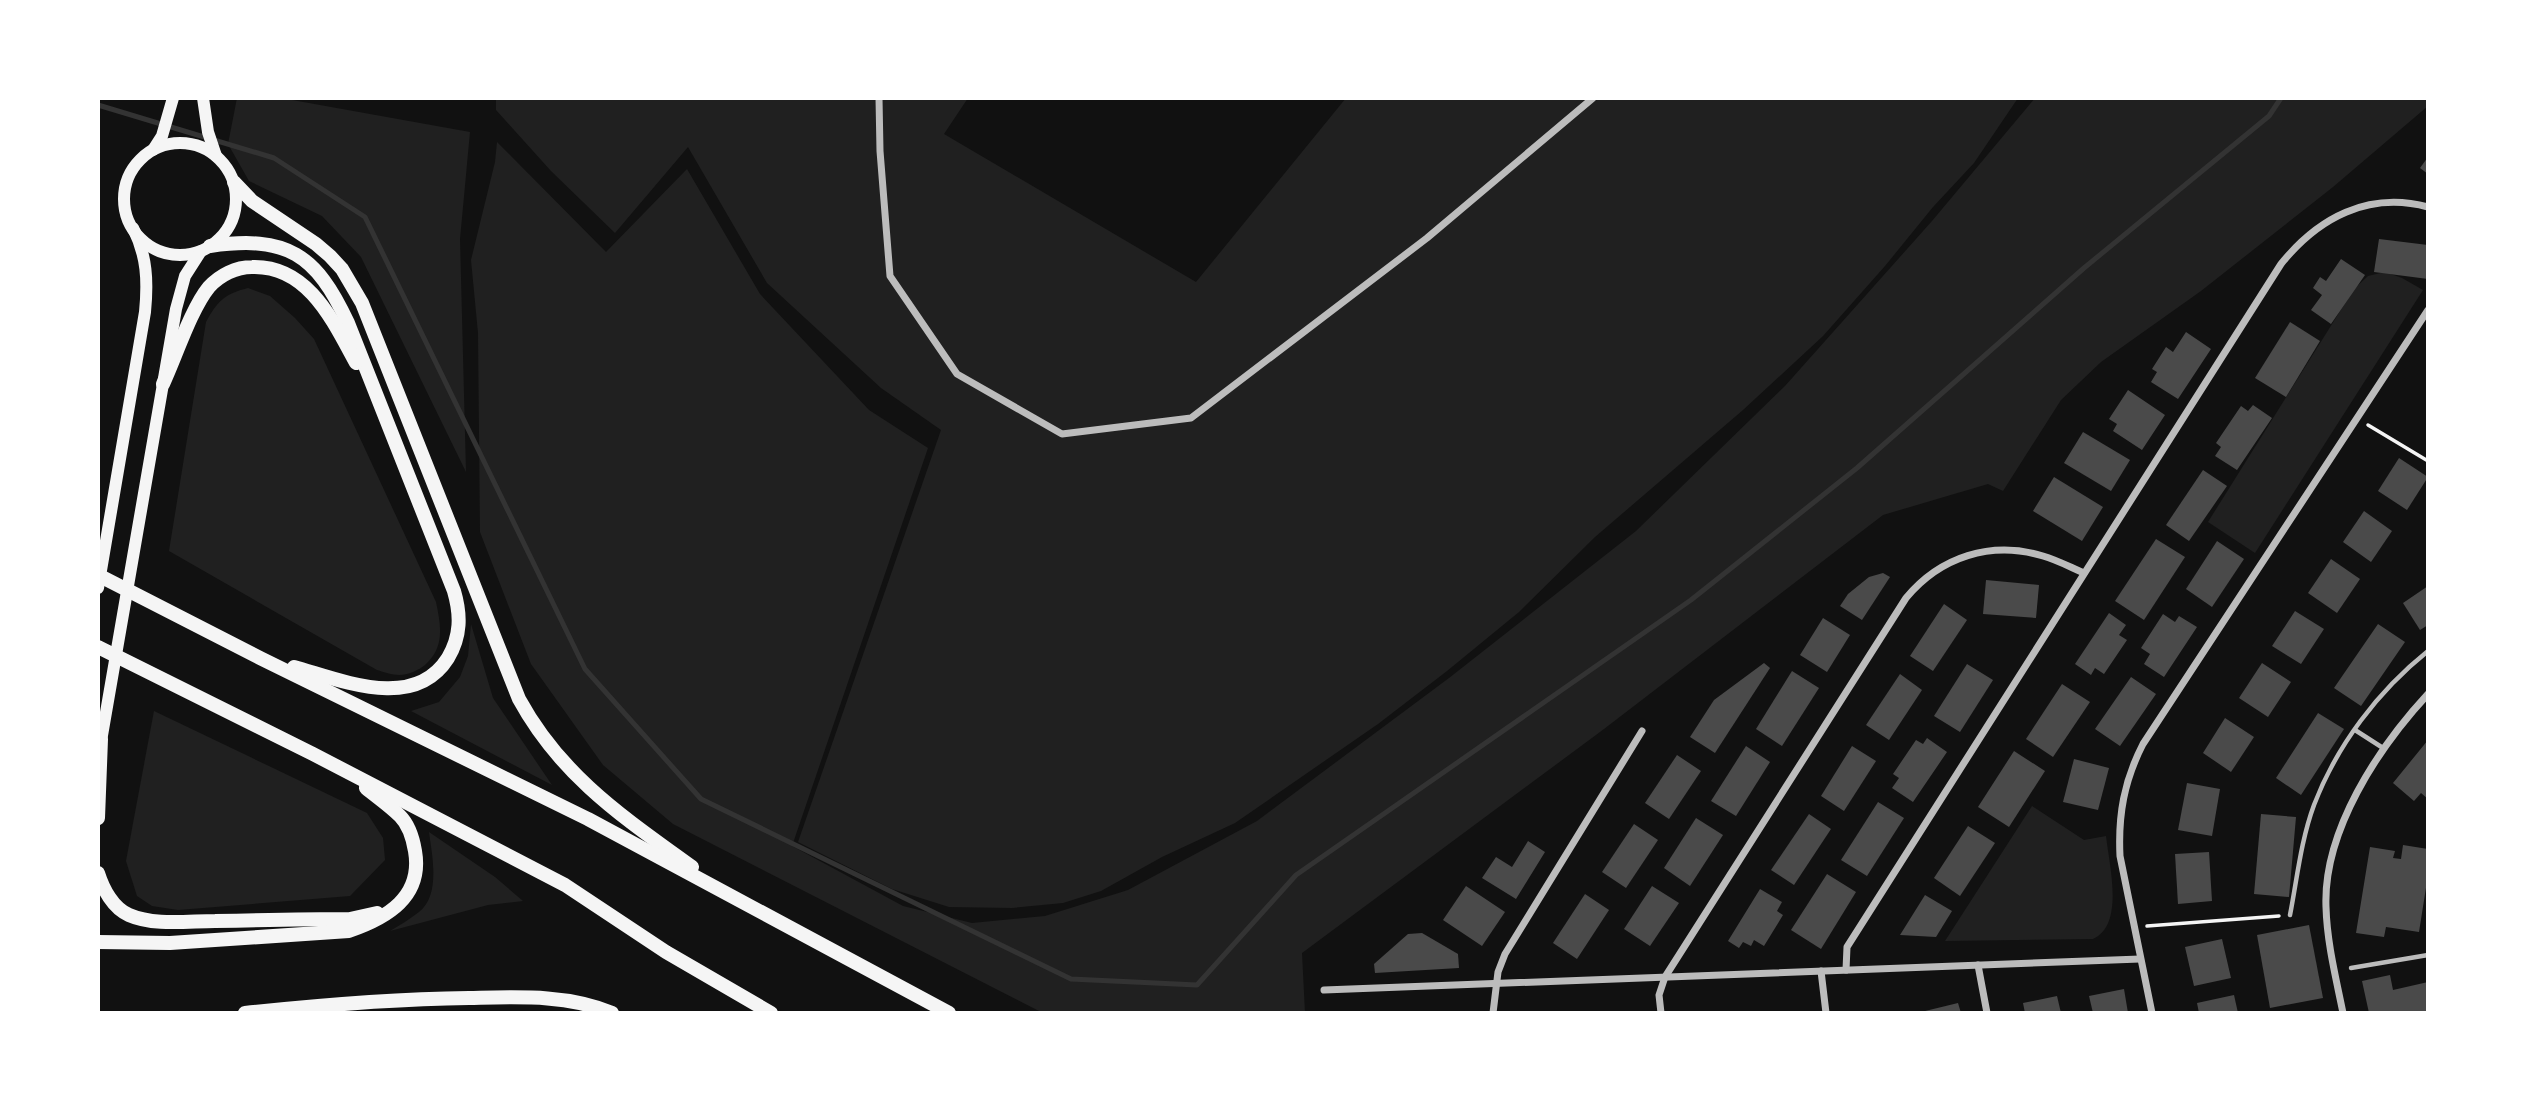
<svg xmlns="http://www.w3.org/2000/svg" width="2526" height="1111" viewBox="0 0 2526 1111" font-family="Poppins,sans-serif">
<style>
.green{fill:#202020}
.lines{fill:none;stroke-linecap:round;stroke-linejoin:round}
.stream{stroke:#333;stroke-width:5}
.building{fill:#4a4a4a}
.path{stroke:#f5f5f5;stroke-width:3.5}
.service{stroke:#bcbcbc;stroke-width:4.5}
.minor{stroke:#bcbcbc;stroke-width:7}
.primary{stroke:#f5f5f5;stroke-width:12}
.trunk{stroke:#f5f5f5;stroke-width:14}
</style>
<rect width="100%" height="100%" fill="#111"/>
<g class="green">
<polygon points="237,98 281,98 470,132 460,239 466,472 361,257 322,216 249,181 228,144"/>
<polygon points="496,98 968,98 944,134 1196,282 1346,98 2018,98 1974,163 1933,207 1885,266 1823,336 1743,410 1595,537 1519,612 1447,671 1378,724 1235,823 1162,857 1101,891 1063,903 1012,908 949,907 892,889 798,842 941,430 881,388 767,283 688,147 615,233 551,171 496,110"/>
<polygon points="2035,98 2428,98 2428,106 2333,187 2201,291 2101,362 2061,400 2003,491 1988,484 1883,515 1604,729 1302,953 1305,1013 1043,1013 673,824 603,765 531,664 480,532 478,333 471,260 495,162 497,142 606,252 687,169 760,294 869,410 928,448 792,846 903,906 972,923 1045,916 1128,890 1257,821 1449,678 1636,531 1785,386 1932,221"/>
<polygon points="2385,272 2402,278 2423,290 2255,553 2208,522 2354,289 2368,276"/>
<path d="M248,288L270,296L295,318L314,339L436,602C441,626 445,647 425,665C419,670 408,675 399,675C392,675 384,672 377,670L169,551L206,322C217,302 224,294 248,288Z"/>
<polygon points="471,624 493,698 552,785 411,711 439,702 460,677 468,656"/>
<polygon points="154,711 367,813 383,838 385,860 350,896 178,910 152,906 137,896 126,861"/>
<path d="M2032,806L2084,840L2106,836C2109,864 2125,925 2093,939L1945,941Z"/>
<path d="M429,832L495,877L523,901L488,905L390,931C400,925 410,919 419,912C441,895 432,855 429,832Z"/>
</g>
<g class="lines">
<polyline class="stream" points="98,105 274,158 365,217 585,669 701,799 1071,979 1197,985 1296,875 1691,600 1857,468 2084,268 2269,116 2281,98"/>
</g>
<g class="building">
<polygon points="2428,157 2428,174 2420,168"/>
<polygon points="2379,239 2428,245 2428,279 2374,272"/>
<polygon points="2341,259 2365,275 2331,324 2311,310 2322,295 2313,288 2320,277 2326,281"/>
<polygon points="2290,322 2320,341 2286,397 2255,378"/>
<polygon points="2186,332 2211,349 2178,399 2151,382 2157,372 2152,369 2166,347 2173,352"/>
<polygon points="2128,390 2165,415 2142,450 2113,431 2117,424 2109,419"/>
<polygon points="2253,405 2272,418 2237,470 2215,456 2221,447 2216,443 2241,406 2248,411"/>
<polygon points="2083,432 2130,460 2111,491 2064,463"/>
<polygon points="2399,458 2428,477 2407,510 2378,491"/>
<polygon points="2203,470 2227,486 2189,541 2166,525"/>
<polygon points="2054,477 2103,507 2082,541 2033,511"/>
<polygon points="2364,511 2392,531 2371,562 2343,542"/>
<polygon points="2156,539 2185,557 2144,620 2115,601"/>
<polygon points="2217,541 2244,559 2212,607 2186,589"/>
<polygon points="2331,559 2360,579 2337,613 2308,593"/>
<polygon points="1883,573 1890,577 1862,620 1840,606 1848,594 1869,577"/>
<polygon points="1986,580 2039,585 2036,618 1983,614"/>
<polygon points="2428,586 2428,625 2420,630 2403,603"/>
<polygon points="1944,604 1967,620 1933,671 1910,656"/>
<polygon points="2295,611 2324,629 2301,664 2272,646"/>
<polygon points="2109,613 2126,625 2119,635 2127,640 2104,674 2095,668 2091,675 2075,664"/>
<polygon points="2163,614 2175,622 2179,616 2197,627 2164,677 2144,664 2150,654 2141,648"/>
<polygon points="1823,618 1850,635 1827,672 1800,655"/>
<polygon points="2378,624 2405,642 2361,706 2334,688"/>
<polygon points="1764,663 1770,668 1715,753 1690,737 1714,700"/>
<polygon points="2262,663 2291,682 2268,717 2239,698"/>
<polygon points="1967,664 1993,680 1960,732 1934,716"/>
<polygon points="1792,671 1819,688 1782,746 1756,729"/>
<polygon points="1900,674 1922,690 1889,740 1866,725"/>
<polygon points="2131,677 2156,694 2120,746 2095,729"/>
<polygon points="2062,684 2090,702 2053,757 2026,739"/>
<polygon points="2318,713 2344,729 2301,795 2276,778"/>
<polygon points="2225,718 2254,737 2231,772 2203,753"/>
<polygon points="1927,738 1947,752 1913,802 1892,788 1899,778 1893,774 1916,740 1923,744"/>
<polygon points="2428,740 2428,799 2421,793 2414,801 2393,783"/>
<polygon points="1746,746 1770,762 1736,816 1711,801"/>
<polygon points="1852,746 1876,761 1844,811 1821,796"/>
<polygon points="2014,751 2045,771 2009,827 1978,807"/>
<polygon points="1677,755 1701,771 1669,819 1645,803"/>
<polygon points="2074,759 2109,768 2098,810 2063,802"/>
<polygon points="2187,783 2220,789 2212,836 2178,830"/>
<polygon points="1878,802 1904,818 1867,876 1841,860"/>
<polygon points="1809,814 1831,829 1794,885 1771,870"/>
<polygon points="2261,814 2296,817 2289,897 2254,894"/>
<polygon points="1696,818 1723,835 1690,886 1664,868"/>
<polygon points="1634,824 1658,840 1626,888 1602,872"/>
<polygon points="1968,826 1995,843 1960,896 1934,878"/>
<polygon points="1528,841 1545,852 1516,899 1482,878 1496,857 1512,867"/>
<polygon points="2403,845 2428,849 2428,875 2419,932 2386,927 2384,937 2356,933 2370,847 2395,851 2393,858 2401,859"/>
<polygon points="2209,852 2212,901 2178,904 2175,854"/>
<polygon points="1827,874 1856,892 1821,949 1791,930"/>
<polygon points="1466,886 1505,912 1482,946 1443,920"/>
<polygon points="1652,886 1679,903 1650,946 1624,929"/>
<polygon points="1760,889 1782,902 1777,911 1783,915 1764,946 1754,940 1751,946 1743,942 1739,948 1728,941"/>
<polygon points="1585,894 1609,910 1577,959 1553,943"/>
<polygon points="1925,895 1952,911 1936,937 1900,935"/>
<polygon points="2309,925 2323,998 2270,1008 2257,935"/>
<polygon points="1422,933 1458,954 1459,968 1375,973 1374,964 1408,934"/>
<polygon points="2222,939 2231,978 2194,986 2185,947"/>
<polygon points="2390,975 2393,990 2428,982 2428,1013 2369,1013 2362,981"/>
<polygon points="2124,989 2128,1013 2093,1013 2089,996"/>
<polygon points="2234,995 2238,1013 2199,1013 2197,1003"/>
<polygon points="2057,996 2061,1013 2025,1013 2023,1003"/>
<polygon points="1958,1003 1961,1013 1921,1013 1921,1012"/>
</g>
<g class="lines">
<g class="path">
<polyline points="2368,425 2428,461"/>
<polyline points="2147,926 2279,916"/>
</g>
<g class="service">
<polyline points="2355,730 2383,748"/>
<path d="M2290,915C2297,879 2301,840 2314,805C2337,745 2378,691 2428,651"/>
<polyline points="2351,968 2428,955"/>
</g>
<g class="minor">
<polyline points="879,98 880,151 890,276 957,374 1062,434 1191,418 1427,238 1593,98"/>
<polyline points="1978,965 1987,1013"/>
<path d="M1846,970L1847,947L2281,264C2318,218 2368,191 2428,207"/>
<polyline points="1821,971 1826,1013"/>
<polyline points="1324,990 2140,959"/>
<polyline points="1493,1013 1498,972 1505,954 1642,731"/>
<path d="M1661,1013L1659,995L1665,977L1906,598C1940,557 1991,540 2043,556C2057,560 2070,567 2084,573"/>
<path d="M2152,1013L2120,856C2118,815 2124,781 2143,744L2428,310"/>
<path d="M2343,1013C2336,978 2327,943 2326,907C2323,831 2378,748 2428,694"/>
</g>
<g class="primary">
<polyline points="203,98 208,132 216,156"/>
<circle cx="180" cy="199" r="56"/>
<polyline points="153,150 162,136 173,98"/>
<path d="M98,588L145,312C148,281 147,256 133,228"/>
<polyline points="100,747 176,309 185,276 201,251"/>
</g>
<g class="trunk">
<path d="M234,182L252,201L316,244L330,256L342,269L362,303L519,699C561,776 623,817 692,867"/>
<path d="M210,246C287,235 316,254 348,323L454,591C461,615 461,636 448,658C414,712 341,680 294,667"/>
<path d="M163,384C176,356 191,309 209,287C220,275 236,267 252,267C308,265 333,321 356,363"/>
<polyline points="98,575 260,658 588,819 949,1013"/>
<polyline points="98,647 313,754 565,885 666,952 771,1013"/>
<polyline points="98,818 101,739"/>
<path d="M98,873C103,889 113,908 129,915C154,926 188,921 215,921C260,920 305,919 350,919L377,913"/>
<path d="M98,942L170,943L349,931C387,918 423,897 415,851C413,839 409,825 400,816C390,806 377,797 366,788"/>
<path d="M245,1013C320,1005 394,999 469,998C516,997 568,994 612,1013"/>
</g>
</g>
<rect width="2526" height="1111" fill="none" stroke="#ffffff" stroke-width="200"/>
</svg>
